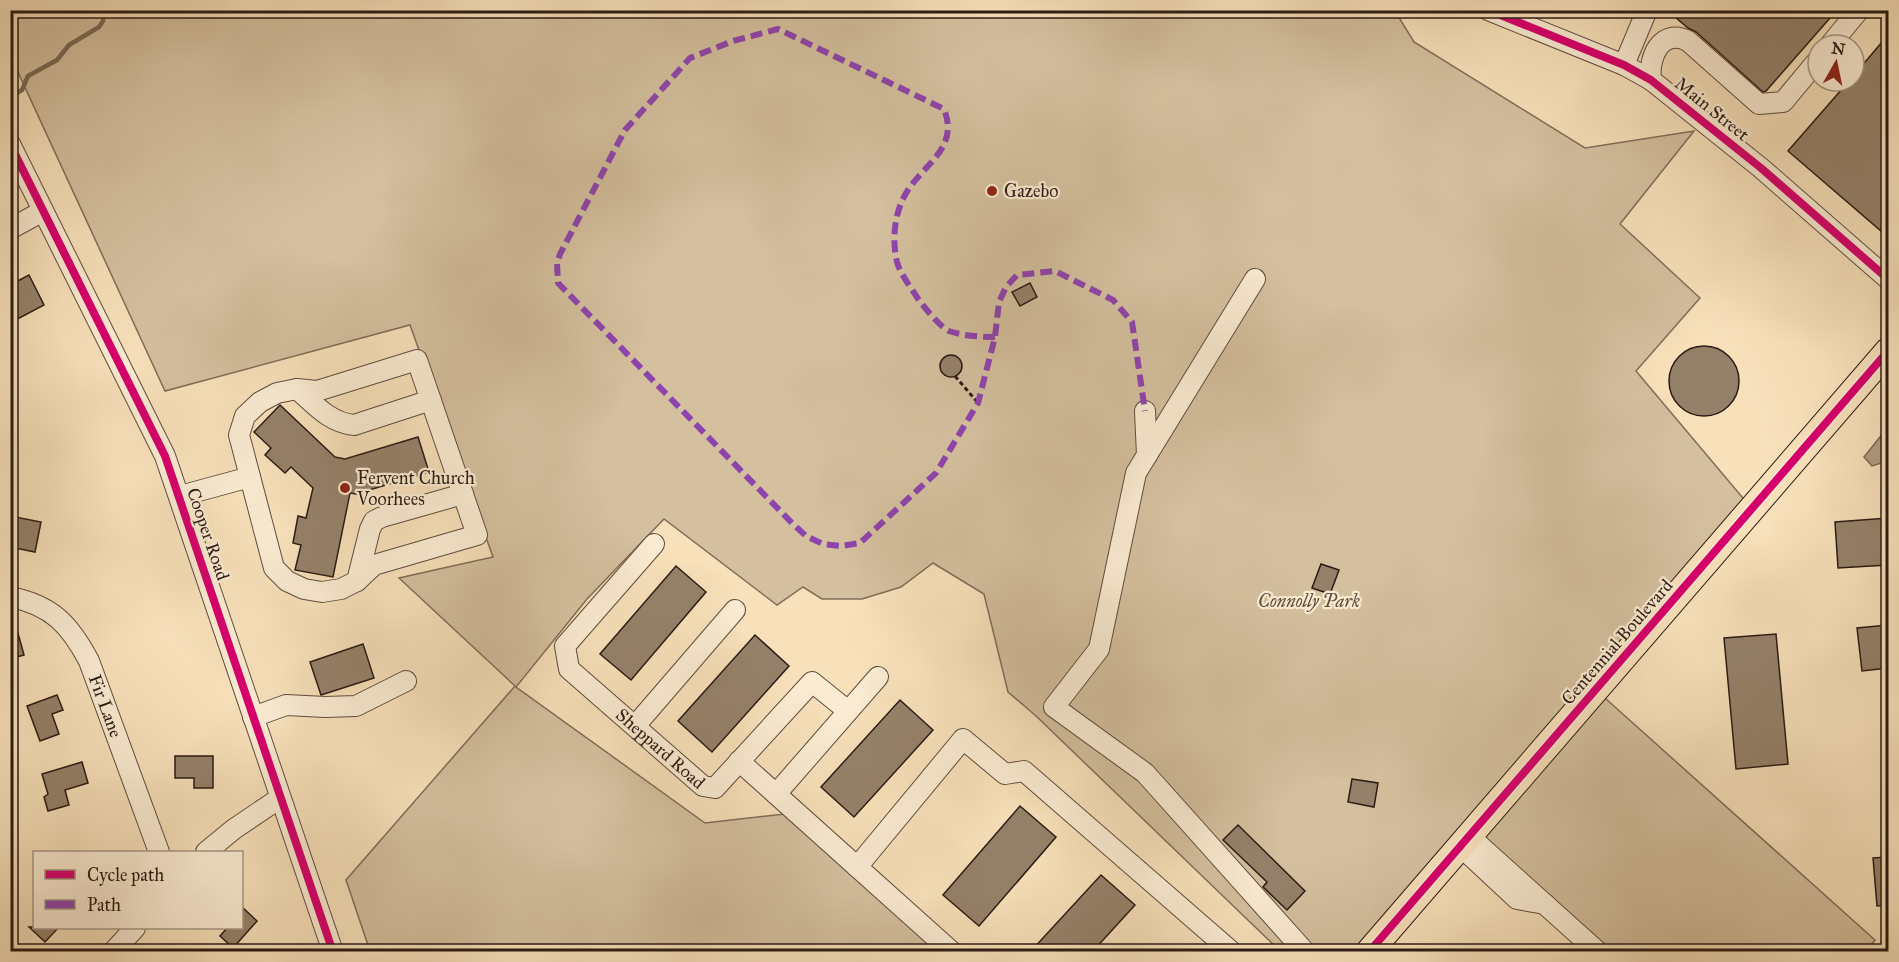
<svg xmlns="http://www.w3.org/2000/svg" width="1899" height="962" viewBox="0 0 1899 962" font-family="'IM FELL Great Primer',serif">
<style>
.green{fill:#d4bf9e;stroke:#806d59;stroke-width:1.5}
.water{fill:#b29d82;stroke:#7c6956;stroke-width:1.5}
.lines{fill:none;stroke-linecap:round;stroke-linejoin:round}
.stream{stroke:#7c6956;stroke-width:4.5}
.building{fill:#95816a;stroke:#2b1b14;stroke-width:1.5}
.minor-casing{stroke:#5e4c3e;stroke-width:22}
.major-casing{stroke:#2b1b14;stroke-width:28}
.path{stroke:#2b1b14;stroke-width:3;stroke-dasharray:4.5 3;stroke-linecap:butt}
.minor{stroke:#faebd2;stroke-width:20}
.major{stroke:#f7e0ba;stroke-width:26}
.quiet{stroke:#8e44ad;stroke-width:6;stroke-dasharray:12 6;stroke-linecap:butt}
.cycleway-casing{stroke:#faebd2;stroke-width:11}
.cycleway{stroke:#d6006c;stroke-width:8}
.poi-dot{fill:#8f2418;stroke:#faebd2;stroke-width:2}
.labels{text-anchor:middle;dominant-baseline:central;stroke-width:4.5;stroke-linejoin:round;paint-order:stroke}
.street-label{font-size:18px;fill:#2b1b14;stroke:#faebd2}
.poi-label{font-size:18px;fill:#2b1b14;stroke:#faebd2;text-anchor:start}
.park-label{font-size:18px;font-style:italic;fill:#5e4c3d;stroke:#faebd2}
</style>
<rect width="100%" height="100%" fill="#f7e0ba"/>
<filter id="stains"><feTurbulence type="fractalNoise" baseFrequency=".00333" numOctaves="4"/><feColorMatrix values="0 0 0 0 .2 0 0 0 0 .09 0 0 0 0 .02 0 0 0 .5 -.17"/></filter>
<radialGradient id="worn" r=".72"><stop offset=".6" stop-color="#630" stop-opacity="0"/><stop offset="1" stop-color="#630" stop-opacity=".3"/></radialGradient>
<polygon class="green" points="10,11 1395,11 1414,42 1585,148 1694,131 1620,224 1700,298 1636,371 1753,510 1596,690 1875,940 1865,952 1598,951 1469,836 1369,951 1280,951 1036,716 1008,692 984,594 933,563 901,587 862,599 822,599 803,587 777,605 664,519 587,599 516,687 705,823 785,814 936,951 370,951 346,880 515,686 399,578 493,557 410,325 165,391 11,57"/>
<polygon class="water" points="1888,427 1888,461 1872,466 1864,457"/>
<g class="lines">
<polyline class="stream" points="10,97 22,90 28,76 57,60 69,45 99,27 103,21 104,10"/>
</g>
<g class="building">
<polygon points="1667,10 1837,10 1766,91 1763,92 1696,32 1688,28"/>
<polygon points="1888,35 1888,237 1788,151 1849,81 1854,81 1854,75"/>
<polygon points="29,275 44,305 10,323 10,285"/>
<polygon points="1030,283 1037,297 1020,306 1012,292"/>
<circle cx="1704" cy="381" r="35"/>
<circle cx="951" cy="366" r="11"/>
<polygon points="280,405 335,457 345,459 418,437 429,472 356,494 350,493 333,577 295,570 301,545 293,543 298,516 306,518 313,488 291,467 285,473 265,455 271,448 254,432"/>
<polygon points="10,516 41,522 35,552 10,547"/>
<polygon points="1888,518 1888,565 1838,568 1835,522"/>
<polygon points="1321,564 1339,570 1330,594 1312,588"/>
<polygon points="676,566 706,592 631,680 600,654"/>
<polygon points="14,619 24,655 10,659 10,620"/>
<polygon points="1888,625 1888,668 1862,671 1857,628"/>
<polygon points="1776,634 1788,764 1736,769 1724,638"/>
<polygon points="755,635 789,666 712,752 678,721"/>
<polygon points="363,644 374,678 321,695 310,662"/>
<polygon points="57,695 63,710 52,714 59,734 40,741 27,706"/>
<polygon points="900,700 933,730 854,817 821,787"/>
<polygon points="175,756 213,756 213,788 194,788 194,778 175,778"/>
<polygon points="82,762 88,783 65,790 69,805 48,811 44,797 48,794 42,774"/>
<polygon points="1352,779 1378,783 1374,807 1348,802"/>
<polygon points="1020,806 1056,837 979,926 943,895"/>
<polygon points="1238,825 1305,891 1287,910 1263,887 1267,882 1223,840"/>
<polygon points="1888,857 1888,905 1877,906 1873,858"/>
<polygon points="1101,875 1135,905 1093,951 1031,951"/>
<polygon points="242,907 257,921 233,948 220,936 228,927 242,927"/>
<polygon points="29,927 59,927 45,942"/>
</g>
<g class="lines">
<defs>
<g id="minor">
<polyline points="1488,10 1624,65 1651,80 1761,168 1888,279"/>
<polyline points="1830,45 1859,10"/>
<polyline points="1624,65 1647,10"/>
<path d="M1651,80C1648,58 1661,27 1688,41L1759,104L1783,102L1818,60"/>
<polyline points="10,144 165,456 333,952"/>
<polyline points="10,229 43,211"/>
<polyline points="1255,279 1136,473 1099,649 1054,707 1145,773 1305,952"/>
<polygon points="417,360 477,535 374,565 357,581 341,589 322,592 304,589 287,581 274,568 239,435 245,416 260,402 277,393 297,389 317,391"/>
<path d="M297,389C314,404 330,423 354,425L431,400"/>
<polyline points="1145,411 1147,455"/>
<polyline points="180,496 250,477"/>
<path id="s1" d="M654,544L565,646L569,669L703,786L715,788L812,682L848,711"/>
<polyline points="357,581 370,529 374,521 382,517 463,494"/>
<path id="s2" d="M10,597C52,605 70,625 89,661L159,852"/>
<polyline points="253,717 286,705 325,707 356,706 406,681"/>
<polyline points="635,726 735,610"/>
<polyline points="739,761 952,952"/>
<polyline points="776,794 878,677"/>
<polyline points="1469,836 1598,952"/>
<polyline points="1460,846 1517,899 1545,904"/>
<polyline points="206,852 234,829 280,798"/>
<polyline points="857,867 963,739 1005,774 1024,771 1232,952"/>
<polyline points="113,952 135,928"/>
</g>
<polyline id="major" points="1369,952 1888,351"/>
</defs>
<use href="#minor" class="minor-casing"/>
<use href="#major" class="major-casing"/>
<polyline class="path" points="955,376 978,403"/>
<use href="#minor" class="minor"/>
<use href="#major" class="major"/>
<path class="quiet" d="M995,337C980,337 964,336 949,331C941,328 920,303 915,294C909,285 900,273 897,262C892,241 894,215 905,195C922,164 960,150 944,109L778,29L733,41L690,58L625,130L560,254L557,263L558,283L792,523L806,536L823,544L841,546L860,543L936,473L978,403L995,337L999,302L1006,287L1017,275L1055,271L1113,300L1132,322L1145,411"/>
<defs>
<g id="cycleway">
<polyline points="1488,10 1624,65 1651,80 1761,168 1888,279"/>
<polyline points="10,144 165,456 333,952"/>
<polyline points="1369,952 1888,351"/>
</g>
</defs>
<use href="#cycleway" class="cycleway-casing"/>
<use href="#cycleway" class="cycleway"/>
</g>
<g class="poi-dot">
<circle cx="992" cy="191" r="6"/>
<circle cx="345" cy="488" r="6"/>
</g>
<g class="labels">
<g class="street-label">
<text transform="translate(1712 109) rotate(39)">Main Street</text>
<text transform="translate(208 534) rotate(71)">Cooper Road</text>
<text transform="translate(1617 642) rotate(-49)">Centennial Boulevard</text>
<text stroke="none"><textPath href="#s2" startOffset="154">Fir Lane</textPath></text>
<text stroke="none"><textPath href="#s1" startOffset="280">Sheppard Road</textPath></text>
</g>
<g class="poi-label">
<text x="1004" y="191">Gazebo</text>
<text x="357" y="478">Fervent Church<tspan x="357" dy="21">Voorhees</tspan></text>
</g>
<g class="park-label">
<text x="1309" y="601">Connolly Park</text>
</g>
</g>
<rect width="1899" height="962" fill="none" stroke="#f7e0ba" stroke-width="36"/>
<rect x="12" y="12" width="1875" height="938" fill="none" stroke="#2b1b14" stroke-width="3"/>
<rect x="18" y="18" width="1863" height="926" fill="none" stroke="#2b1b14" stroke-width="1.5"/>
<rect x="33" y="851" width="210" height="78" fill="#faebd2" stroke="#a79886" stroke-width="1.5"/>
<rect x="45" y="870" width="30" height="9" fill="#d6006c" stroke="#a79886" stroke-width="1.5"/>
<text x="87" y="881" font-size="18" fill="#2b1b14">Cycle path</text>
<rect x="45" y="900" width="30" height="9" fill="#8e44ad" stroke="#a79886" stroke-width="1.5"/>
<text x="87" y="911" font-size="18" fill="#2b1b14">Path</text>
<g transform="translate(1836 63) rotate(9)"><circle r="28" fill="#faebd2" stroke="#a79886" stroke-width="1.5"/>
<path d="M0-4.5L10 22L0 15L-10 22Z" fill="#8f2418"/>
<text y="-9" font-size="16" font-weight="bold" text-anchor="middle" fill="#2b1b14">N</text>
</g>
<rect width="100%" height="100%" filter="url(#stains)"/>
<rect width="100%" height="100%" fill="url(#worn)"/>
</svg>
